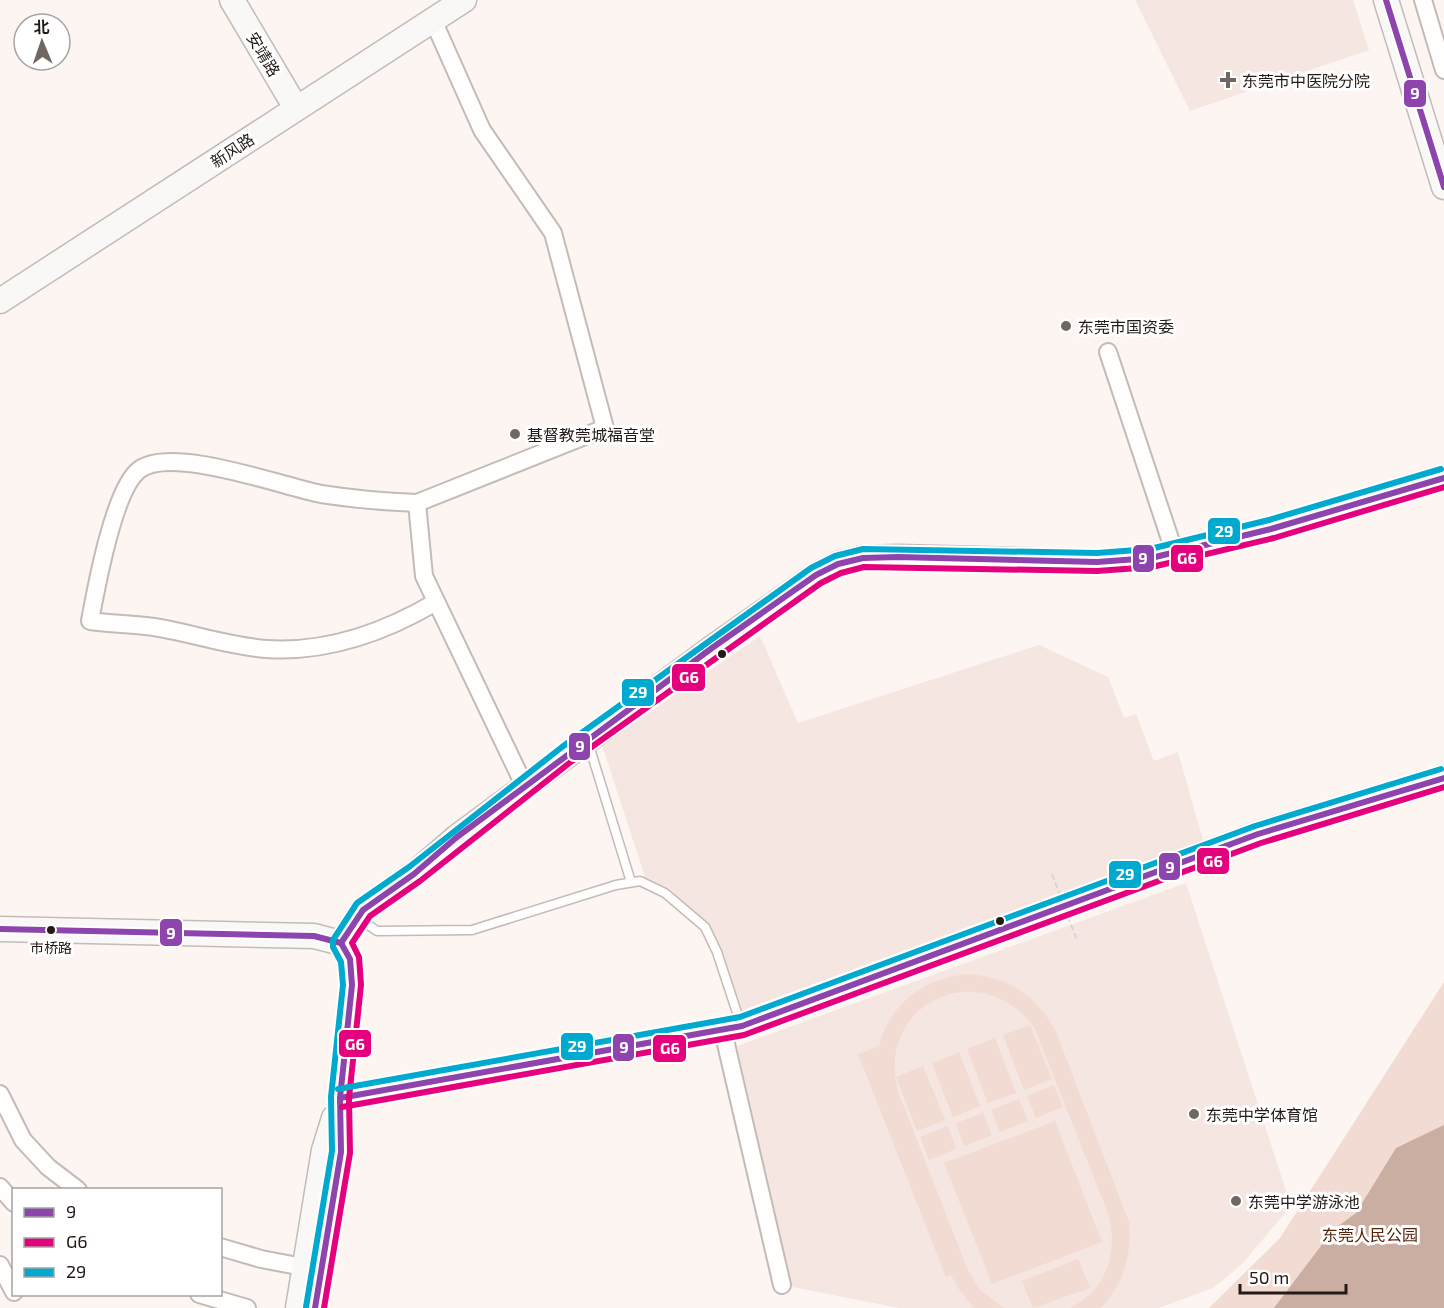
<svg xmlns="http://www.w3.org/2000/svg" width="1444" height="1308" viewBox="0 0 1444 1308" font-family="'Exo 2','Noto Sans SC',sans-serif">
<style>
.built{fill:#f5e6e1}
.green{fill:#f2dbd2}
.water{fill:#cbaea2}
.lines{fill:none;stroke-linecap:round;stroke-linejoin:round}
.lane-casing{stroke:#c3bbb8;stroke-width:11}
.street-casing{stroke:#c3bbb8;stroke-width:20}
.secondary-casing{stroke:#c3bbb8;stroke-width:27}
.lane{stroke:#fffefd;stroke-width:8}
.street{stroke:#fffefd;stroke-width:16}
.secondary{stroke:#faf8f6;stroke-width:24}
.path-bridge{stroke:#d7d5d3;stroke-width:2;stroke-dasharray:6 3;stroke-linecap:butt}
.bus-1-casing{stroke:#fff;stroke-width:10}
.bus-2-casing{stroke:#fff;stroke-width:10}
.bus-3-casing{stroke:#fff;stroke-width:10}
.bus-1{stroke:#8e44ad;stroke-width:6}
.bus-2{stroke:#e5007d;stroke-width:6}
.bus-3{stroke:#00a9ce;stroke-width:6}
.poi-dot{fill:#706763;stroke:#fff;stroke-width:2}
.bus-dot{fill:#241a16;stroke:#fff;stroke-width:2}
.labels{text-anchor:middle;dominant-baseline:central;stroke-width:6;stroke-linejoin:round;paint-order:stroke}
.bus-label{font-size:14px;fill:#241a16;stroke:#fff}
.street-label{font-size:16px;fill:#241a16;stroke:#fff}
.poi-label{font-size:16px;fill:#241a16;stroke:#fff;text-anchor:start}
.park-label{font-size:16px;fill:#552309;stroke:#fff}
.line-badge{stroke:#fff;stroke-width:2}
.badge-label{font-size:16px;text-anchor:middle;font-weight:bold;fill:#fff}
</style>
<rect width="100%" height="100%" fill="#fcf5f2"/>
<g class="built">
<polygon points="1135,0 1353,0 1369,50 1190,111"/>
<polygon points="760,636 798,723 1039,645 1108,677 1124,718 1136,714 1154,761 1178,752 1203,840 735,1013 708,926 670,889 645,877 602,745"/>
<polygon points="1186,883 1291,1206 1242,1264 1213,1288 1159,1308 899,1308 792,1287 737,1046"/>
</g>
<g class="green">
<path d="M967,974C1008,977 1037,995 1056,1032L1129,1222C1132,1256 1124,1283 1101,1308H1070C1107,1290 1119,1251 1108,1213L1034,1027C979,953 872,1005 899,1094L967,1268L980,1290L1004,1308H974L958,1288L951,1275L946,1277L858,1054L879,1046C890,1003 924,979 967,974Z"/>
<polygon points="1444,982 1444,1308 1209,1308 1280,1238"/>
<polygon points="1030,1025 1052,1079 1024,1090 1003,1035"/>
<polygon points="995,1038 1016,1093 988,1103 967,1049"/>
<polygon points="959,1052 980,1106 953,1117 932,1063"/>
<polygon points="923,1066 945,1120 917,1131 896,1077"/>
<polygon points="1054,1085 1063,1107 1036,1118 1027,1096"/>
<polygon points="1019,1099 1028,1121 1000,1132 991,1110"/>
<polygon points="983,1113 992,1135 964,1146 956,1123"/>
<polygon points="1055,1121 1102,1242 992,1284 944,1163"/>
<polygon points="948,1126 956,1149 929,1160 920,1137"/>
<polygon points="1078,1259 1090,1288 1033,1308 1022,1281"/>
</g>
<polygon class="water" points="1444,1125 1444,1308 1274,1308 1333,1230 1356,1213 1396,1148"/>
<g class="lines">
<defs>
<g id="lane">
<polyline points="588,742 631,882"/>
<polyline points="364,916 367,924 377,931 472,930 616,885 640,881 665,893 705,927 717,952 741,1025"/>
</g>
<g id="street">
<polyline points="1423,0 1444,70"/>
<polyline points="433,20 482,130 553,233 605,428 417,503 424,576 525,787"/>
<polyline points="1108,352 1175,554"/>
<path d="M417,503C385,502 353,499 321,494C281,486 171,445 139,470C114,489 96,588 90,621C111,624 133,624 154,627C191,633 229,646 266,649C327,653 385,632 436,602"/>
<polyline points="723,1031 782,1285"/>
<polyline points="0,1094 23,1140 48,1167 78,1190"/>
<polyline points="0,1187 14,1203"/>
<polyline points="220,1247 261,1259 314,1269"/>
<polyline points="0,1265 14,1292"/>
<polyline points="199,1294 247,1308"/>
</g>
<g id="secondary">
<polyline points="232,0 296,108"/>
<polyline points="1386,0 1444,187"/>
<polyline points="0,301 464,0"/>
<polyline points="0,929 314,936 341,943"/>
<polyline points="341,943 363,910 414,874 457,837 712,648 816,575 838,564 863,558 898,557 1097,562 1151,558 1271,529 1444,478"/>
<polyline points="340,1098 742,1026 1258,834 1444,778"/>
<polyline points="298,1308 324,1150 334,1118"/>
<polyline points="315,1308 341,1152 340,1098 352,985 350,959 341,943"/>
</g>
</defs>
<use href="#lane" class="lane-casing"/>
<use href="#street" class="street-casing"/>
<use href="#secondary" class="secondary-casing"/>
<use href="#lane" class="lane"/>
<use href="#street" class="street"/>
<use href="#secondary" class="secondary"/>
<polyline class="path-bridge" points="1052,874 1076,938"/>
<defs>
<g id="bus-1">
<polyline points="1386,0 1444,187"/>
<polyline points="0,929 314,936 341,943"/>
<polyline points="341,943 363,910 414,874 457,837 712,648 816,575 838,564 863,558 898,557 1097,562 1151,558 1271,529 1444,478"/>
<polyline points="340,1098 742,1026 1258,834 1444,778"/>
<polyline points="315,1308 341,1152 340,1098 352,985 350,959 341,943"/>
</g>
<g id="bus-2">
<polyline points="342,1107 744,1035 1261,843 1444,787"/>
<polyline points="324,1308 350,1153 349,1098 361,985 359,957 352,943 370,916 420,881 572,761 821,583 841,573 864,567 1097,571 1152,567 1274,538 1444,487"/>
</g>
<g id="bus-3">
<polyline points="338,1089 740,1017 1255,826 1441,769"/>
<polyline points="306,1307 332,1151 331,1097 343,985 341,962 333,947 333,940 357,903 409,867 562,747 811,568 835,556 863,549 1097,553 1150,549 1269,520 1441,469"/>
</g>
</defs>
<use href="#bus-1" class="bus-1-casing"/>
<use href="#bus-2" class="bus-2-casing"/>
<use href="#bus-3" class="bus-3-casing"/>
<use href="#bus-1" class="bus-1"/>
<use href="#bus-2" class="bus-2"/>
<use href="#bus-3" class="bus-3"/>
</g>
<g class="poi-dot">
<path d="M1225 71h6v6h6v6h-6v6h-6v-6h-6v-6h6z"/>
<circle cx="1066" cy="326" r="6"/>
<circle cx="515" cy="434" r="6"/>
<circle cx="1194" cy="1114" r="6"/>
<circle cx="1236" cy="1201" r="6"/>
</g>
<g class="bus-dot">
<circle cx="722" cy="654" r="5"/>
<circle cx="1000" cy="921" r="5"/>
<circle cx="51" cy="930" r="5"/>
</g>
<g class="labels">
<g class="bus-label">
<text x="51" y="947">市桥路</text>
</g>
<g class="street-label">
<text transform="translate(264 54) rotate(59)">安靖路</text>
<text transform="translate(232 150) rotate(-33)">新风路</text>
</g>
<g class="poi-label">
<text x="1242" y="80">东莞市中医院分院</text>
<text x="1078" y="326">东莞市国资委</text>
<text x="527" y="434">基督教莞城福音堂</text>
<text x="1206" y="1114">东莞中学体育馆</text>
<text x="1248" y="1201">东莞中学游泳池</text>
</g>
<g class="park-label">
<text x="1370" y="1234">东莞人民公园</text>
</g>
</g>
<g class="line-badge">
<rect x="1403" y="79" width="24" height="29" rx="6" fill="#8e44ad"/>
<rect x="1207" y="517" width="34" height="28" rx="6" fill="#00a9ce"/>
<rect x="1132" y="544" width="23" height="29" rx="6" fill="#8e44ad"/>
<rect x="1170" y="544" width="34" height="29" rx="6" fill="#e5007d"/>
<rect x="671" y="663" width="35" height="29" rx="6" fill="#e5007d"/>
<rect x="621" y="678" width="34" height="29" rx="6" fill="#00a9ce"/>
<rect x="568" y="732" width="23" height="29" rx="6" fill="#8e44ad"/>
<rect x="1196" y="847" width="34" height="28" rx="6" fill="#e5007d"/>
<rect x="1158" y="852" width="23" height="29" rx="6" fill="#8e44ad"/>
<rect x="1108" y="860" width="34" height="29" rx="6" fill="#00a9ce"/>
<rect x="159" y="918" width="24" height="29" rx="6" fill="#8e44ad"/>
<rect x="338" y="1029" width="34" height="29" rx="6" fill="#e5007d"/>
<rect x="560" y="1032" width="34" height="29" rx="6" fill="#00a9ce"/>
<rect x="612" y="1033" width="23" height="29" rx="6" fill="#8e44ad"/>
<rect x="652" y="1034" width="35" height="29" rx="6" fill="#e5007d"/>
</g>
<g class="badge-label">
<text x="1415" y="99">9</text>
<text x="1224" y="537">29</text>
<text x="1143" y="564">9</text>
<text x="1187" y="564">G6</text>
<text x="689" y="683">G6</text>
<text x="638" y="698">29</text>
<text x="580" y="752">9</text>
<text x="1213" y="867">G6</text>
<text x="1170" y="873">9</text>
<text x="1125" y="880">29</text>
<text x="171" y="939">9</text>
<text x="355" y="1050">G6</text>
<text x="577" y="1052">29</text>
<text x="624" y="1053">9</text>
<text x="670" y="1054">G6</text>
</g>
<rect x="12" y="1188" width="210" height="108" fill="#ffffff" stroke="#a7a3a2" stroke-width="1.5"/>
<rect x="24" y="1208" width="30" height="9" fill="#8e44ad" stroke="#a7a3a2" stroke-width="1.5"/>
<text x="66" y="1218" font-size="18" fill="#241a16">9</text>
<rect x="24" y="1238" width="30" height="9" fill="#e5007d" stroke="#a7a3a2" stroke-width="1.5"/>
<text x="66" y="1248" font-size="18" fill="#241a16">G6</text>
<rect x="24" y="1268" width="30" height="9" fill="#00a9ce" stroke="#a7a3a2" stroke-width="1.5"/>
<text x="66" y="1278" font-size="18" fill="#241a16">29</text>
<g transform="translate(42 42) rotate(358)"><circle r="28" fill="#ffffff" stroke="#a7a3a2" stroke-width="1.5"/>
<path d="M0-4.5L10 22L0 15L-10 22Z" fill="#706763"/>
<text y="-9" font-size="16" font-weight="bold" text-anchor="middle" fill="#241a16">北</text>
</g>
<path d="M1240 1284v9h106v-9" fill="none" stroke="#241a16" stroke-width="3"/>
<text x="1249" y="1284" font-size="18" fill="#241a16" stroke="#ffffff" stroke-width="4.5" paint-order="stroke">50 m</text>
</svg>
